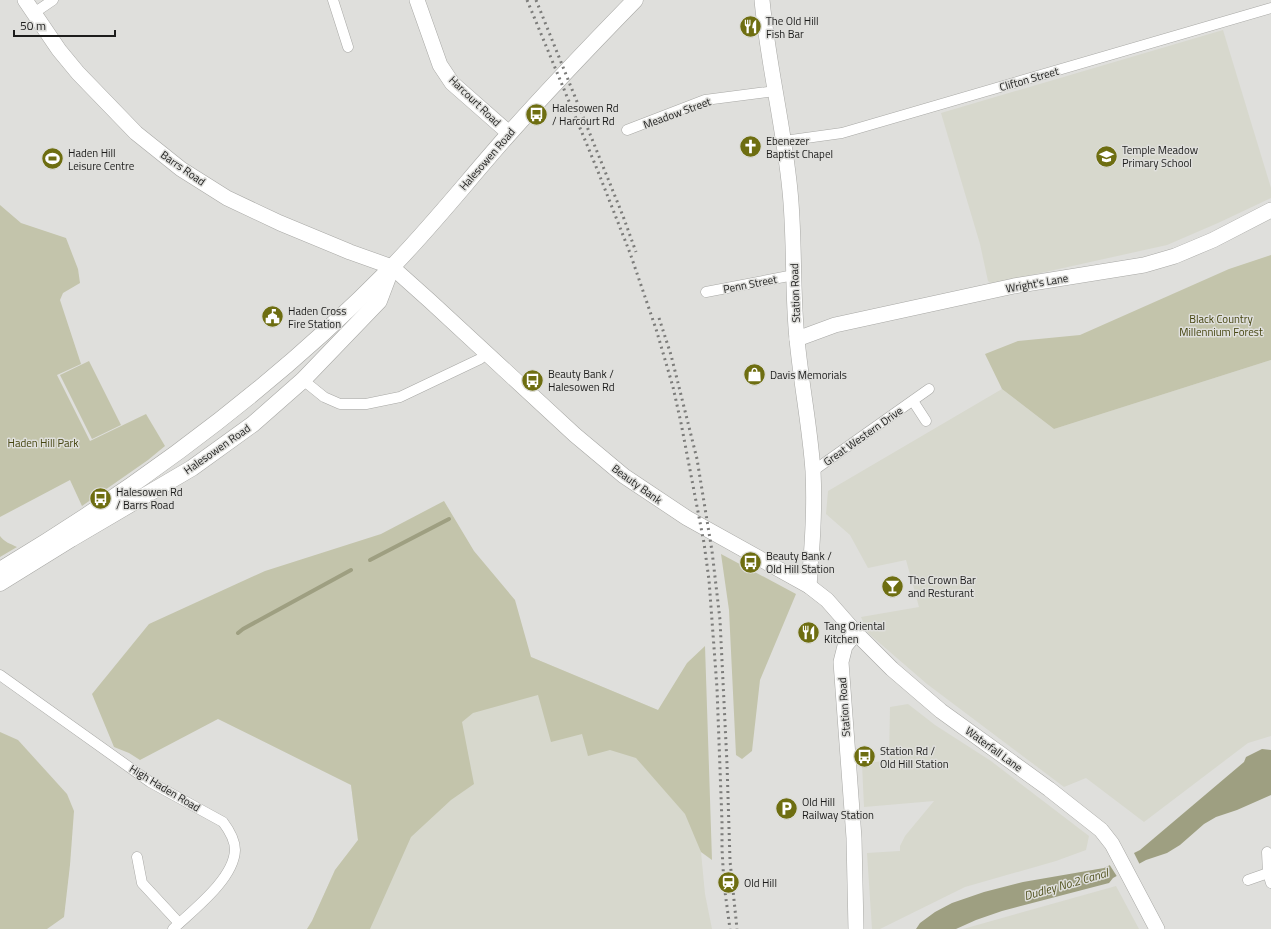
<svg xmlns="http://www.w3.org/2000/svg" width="1271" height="929" viewBox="0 0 1271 929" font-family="'Titillium Web',sans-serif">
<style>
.built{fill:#d7d8cd}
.green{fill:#c3c4ab}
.water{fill:#9e9f81}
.pier{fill:#dfdfdc}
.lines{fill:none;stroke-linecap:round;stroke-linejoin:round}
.stream{stroke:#9e9f81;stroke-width:4}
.street-casing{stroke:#a8a8a5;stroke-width:11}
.secondary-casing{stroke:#a8a8a5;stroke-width:16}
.primary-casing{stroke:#a8a8a5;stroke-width:17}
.street{stroke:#fff;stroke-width:10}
.secondary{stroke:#fff;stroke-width:15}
.primary{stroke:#fff;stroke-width:16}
.rail{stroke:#7c7c7a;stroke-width:3;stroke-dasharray:2 4;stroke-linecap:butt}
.labels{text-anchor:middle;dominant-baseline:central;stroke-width:3;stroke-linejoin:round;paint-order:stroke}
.poi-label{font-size:11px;fill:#1d1d1c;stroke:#dfdfdc;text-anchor:start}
.street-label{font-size:11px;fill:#1d1d1c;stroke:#dfdfdc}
.park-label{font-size:11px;fill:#454510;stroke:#dfdfdc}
.water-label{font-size:12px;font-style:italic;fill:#545522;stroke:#dfdfdc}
</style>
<rect width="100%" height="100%" fill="#dfdfdc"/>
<g class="built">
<polygon points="1223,30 1271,188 1271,198 1218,223 1167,245 991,284 988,281 980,244 941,113"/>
<polygon points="1271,360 1271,736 1248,743 1144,822 1086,778 1064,787 927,684 868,633 861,617 919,607 906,560 868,568 850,535 826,514 828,491 1002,389 1054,429"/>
<polygon points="531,657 658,710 701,852 705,894 712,929 307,929 312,921 335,870 358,840 351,785"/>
<polygon points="908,704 935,725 991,761 1089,836 1086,850 1056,861 965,887 880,929 872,929 867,853 900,851 900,846 905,836 934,801 864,807 862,764 889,760 890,707"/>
<polygon points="1116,886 1139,929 963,929"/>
</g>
<g class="green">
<polygon points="0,205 21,223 66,238 78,269 80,283 63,293 60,300 81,364 57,375 90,441 146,414 165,446 148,460 82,506 70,480 0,517"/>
<polygon points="1271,255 1271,360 1054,429 1002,389 985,354 1018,341 1080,335 1229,269"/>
<polygon points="89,361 121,425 92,439 60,375"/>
<polygon points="444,501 474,551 515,600 531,657 658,710 687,663 705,646 712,860 701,852 685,814 636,758 610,750 588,756 582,734 551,742 538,695 473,713 462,722 474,784 451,800 411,837 370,929 307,929 312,921 335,870 358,840 351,785 218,719 140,760 129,753 114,747 92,694 149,624 265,571 381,534"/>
<path d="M0,536C4,542 11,544 17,547L0,557Z"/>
<polygon points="721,554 796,594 760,680 752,751 742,759 736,755 729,610"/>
<polygon points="0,732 18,740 67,794 74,811 70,865 64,917 47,929 0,929"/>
</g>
<polygon class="water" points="1262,749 1271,750 1271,795 1237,810 1216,817 1204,824 1180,845 1167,853 1146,860 1113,878 1109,883 1002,911 976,920 956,929 916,929 920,923 935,912 952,903 984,892 1023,882 1104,868 1140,850 1244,762 1246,757"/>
<polygon class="pier" points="1133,851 1140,865 1118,878 1109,864"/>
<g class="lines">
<g class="stream">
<polyline points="370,560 449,519"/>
<polyline points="238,633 243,629 351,570"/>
</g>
<defs>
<g id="street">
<polyline points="333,0 348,47"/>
<polyline points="34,13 53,0"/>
<polyline points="627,130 705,100 775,91"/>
<polyline points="784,141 842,133 1271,8"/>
<polyline points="706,292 794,275"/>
<polyline points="303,380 324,397 340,404 366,404 400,397 480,359 487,352"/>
<polyline points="913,401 926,421"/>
<polyline points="813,471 929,389"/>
<path d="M0,675L150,782L223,822C229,830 235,839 235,850C234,879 193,910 173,929"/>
<polyline points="1267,852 1268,873 1271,883"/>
<polyline points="137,857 142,883 179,923"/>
<polyline points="1248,880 1268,873"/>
</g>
<g id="secondary">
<polyline points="25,0 59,50 78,73 136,133 181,169 227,198 280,223 350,252 392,267 430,301 575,435 624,476 687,518 809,586 827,600 856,633 892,669 941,711 1049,789 1101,830 1112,844 1157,929"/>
<polyline points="417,0 440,65 452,83 509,133"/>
<path d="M762,0C768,64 784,127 790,191C795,240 792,290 797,339C801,383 810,427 813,471C815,510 812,548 809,586"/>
<polyline points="797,339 835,325 1014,286 1144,265 1175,256 1213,240 1271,210"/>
<polyline points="856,929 854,838 841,662 845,646 856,633"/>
</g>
<g id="primary">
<path d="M0,570C142,485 275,386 391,268C432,226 469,179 508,135C549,89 592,44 635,0"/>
<polyline points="0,583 71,539 192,468 253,424 303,380 379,301 390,272"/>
</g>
</defs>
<use href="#street" class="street-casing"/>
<use href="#secondary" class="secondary-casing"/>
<use href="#primary" class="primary-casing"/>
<use href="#street" class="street"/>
<use href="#secondary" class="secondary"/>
<use href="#primary" class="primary"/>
<g class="rail">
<polyline points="527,0 597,169 630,253 656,329 673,387 681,423 704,543 709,580 717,688 722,822 722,849 724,884 730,929"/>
<polyline points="536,0 623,216 636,252"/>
<polyline points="659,318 671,355 697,459 712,551 720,620 727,764 730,861 737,929"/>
</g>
</g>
<defs>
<symbol id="restaurant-disc" viewBox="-11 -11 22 22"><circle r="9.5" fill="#6e6e11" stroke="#dfdfdc"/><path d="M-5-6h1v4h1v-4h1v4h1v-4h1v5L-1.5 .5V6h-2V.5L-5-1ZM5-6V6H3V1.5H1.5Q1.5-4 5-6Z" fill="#fff"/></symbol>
<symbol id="bus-disc" viewBox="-11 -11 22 22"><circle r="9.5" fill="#6e6e11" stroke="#dfdfdc"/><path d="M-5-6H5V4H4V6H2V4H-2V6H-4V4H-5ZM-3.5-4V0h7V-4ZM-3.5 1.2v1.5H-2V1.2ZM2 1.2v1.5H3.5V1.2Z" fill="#fff"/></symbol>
<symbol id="church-disc" viewBox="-11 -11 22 22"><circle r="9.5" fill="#6e6e11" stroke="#dfdfdc"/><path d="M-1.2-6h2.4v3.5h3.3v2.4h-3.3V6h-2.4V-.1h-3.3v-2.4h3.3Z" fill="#fff"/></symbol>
<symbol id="school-disc" viewBox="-11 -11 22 22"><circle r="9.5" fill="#6e6e11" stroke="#dfdfdc"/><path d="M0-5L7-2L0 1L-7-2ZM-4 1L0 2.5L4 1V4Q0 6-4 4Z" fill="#fff"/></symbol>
<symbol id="stadium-disc" viewBox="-11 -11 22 22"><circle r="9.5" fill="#6e6e11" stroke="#dfdfdc"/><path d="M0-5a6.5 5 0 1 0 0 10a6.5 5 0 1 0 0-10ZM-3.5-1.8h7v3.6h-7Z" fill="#fff"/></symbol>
<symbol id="civic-disc" viewBox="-11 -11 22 22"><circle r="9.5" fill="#6e6e11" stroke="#dfdfdc"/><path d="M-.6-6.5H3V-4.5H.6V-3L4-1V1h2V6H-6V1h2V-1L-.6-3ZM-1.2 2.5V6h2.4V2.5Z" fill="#fff"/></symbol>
<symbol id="shop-disc" viewBox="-11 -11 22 22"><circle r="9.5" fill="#6e6e11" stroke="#dfdfdc"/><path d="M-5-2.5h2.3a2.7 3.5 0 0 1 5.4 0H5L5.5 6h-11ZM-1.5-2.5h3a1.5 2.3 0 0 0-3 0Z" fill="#fff"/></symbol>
<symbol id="bar-disc" viewBox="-11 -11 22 22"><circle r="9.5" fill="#6e6e11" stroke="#dfdfdc"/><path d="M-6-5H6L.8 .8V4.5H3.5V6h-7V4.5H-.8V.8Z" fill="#fff"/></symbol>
<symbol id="parking-disc" viewBox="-11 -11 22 22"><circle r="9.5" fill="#6e6e11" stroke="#dfdfdc"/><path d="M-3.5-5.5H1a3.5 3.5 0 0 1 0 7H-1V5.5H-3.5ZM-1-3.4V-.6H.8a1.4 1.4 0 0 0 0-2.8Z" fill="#fff"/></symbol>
<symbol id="station-disc" viewBox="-11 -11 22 22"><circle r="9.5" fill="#6e6e11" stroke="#dfdfdc"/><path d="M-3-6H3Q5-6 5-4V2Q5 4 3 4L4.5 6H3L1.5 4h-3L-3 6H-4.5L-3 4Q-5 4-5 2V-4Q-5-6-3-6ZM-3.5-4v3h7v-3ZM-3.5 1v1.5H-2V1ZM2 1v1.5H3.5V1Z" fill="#fff"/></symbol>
</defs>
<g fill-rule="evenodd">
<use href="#restaurant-disc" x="738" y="14" width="25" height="25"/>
<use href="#bus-disc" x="524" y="102" width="25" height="25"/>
<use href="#church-disc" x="738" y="134" width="25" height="25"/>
<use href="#school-disc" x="1094" y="144" width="25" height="25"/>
<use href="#stadium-disc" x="40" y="146" width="25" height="25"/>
<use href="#civic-disc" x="260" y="304" width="25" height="25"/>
<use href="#shop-disc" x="742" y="362" width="25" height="25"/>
<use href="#bus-disc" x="520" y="368" width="25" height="25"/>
<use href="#bus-disc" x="88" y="486" width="25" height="25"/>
<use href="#bus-disc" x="738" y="550" width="25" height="25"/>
<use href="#bar-disc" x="880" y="574" width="25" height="25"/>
<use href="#restaurant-disc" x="796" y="620" width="25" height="25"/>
<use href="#bus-disc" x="852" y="744" width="25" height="25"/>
<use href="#parking-disc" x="774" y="796" width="25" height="25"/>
<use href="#station-disc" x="716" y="870" width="25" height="25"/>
</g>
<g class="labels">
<g class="poi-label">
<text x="766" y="21">The Old Hill<tspan x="766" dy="13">Fish Bar</tspan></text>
<text x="552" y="108">Halesowen Rd<tspan x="552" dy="13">/ Harcourt Rd</tspan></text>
<text x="766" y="141">Ebenezer<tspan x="766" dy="13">Baptist Chapel</tspan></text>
<text x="1122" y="150">Temple Meadow<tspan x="1122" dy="13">Primary School</tspan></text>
<text x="68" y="153">Haden Hill<tspan x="68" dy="13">Leisure Centre</tspan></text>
<text x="288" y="311">Haden Cross<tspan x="288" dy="13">Fire Station</tspan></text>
<text x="548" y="374">Beauty Bank /<tspan x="548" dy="13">Halesowen Rd</tspan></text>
<text x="770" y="375">Davis Memorials</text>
<text x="116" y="492">Halesowen Rd<tspan x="116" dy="13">/ Barrs Road</tspan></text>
<text x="766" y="556">Beauty Bank /<tspan x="766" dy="13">Old Hill Station</tspan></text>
<text x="908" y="580">The Crown Bar<tspan x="908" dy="13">and Resturant</tspan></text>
<text x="824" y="626">Tang Oriental<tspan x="824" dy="13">Kitchen</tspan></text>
<text x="880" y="751">Station Rd /<tspan x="880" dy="13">Old Hill Station</tspan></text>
<text x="802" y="802">Old Hill<tspan x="802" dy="13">Railway Station</tspan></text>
<text x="744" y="883">Old Hill</text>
</g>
<g class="street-label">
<text transform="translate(1029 79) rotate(-16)">Clifton Street</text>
<text transform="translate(475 101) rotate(44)">Harcourt Road</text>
<text transform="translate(677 113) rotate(-20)">Meadow Street</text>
<text transform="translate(487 159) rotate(-49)">Halesowen Road</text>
<text transform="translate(183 168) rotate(35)">Barrs Road</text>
<text transform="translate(1037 283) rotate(-10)">Wright's Lane</text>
<text transform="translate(750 284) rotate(-11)">Penn Street</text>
<text transform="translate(795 293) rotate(-92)">Station Road</text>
<text transform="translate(863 436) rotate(-35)">Great Western Drive</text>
<text transform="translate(217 449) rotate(-35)">Halesowen Road</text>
<text transform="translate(637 484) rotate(36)">Beauty Bank</text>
<text transform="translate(844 707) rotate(-94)">Station Road</text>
<text transform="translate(994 749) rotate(36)">Waterfall Lane</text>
<text transform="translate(165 788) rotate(31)">High Haden Road</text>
</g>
<g class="park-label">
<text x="1221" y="319">Black Country<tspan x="1221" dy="13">Millennium Forest</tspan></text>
<text x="43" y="443">Haden Hill Park</text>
</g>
<g class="water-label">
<text transform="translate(1066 884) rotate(-16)">Dudley No.2 Canal</text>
</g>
</g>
<path d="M14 30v6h101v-6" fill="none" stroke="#1d1d1c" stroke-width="2"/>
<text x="20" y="30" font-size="12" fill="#1d1d1c" stroke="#dfdfdc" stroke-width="3" paint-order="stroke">50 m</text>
</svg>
